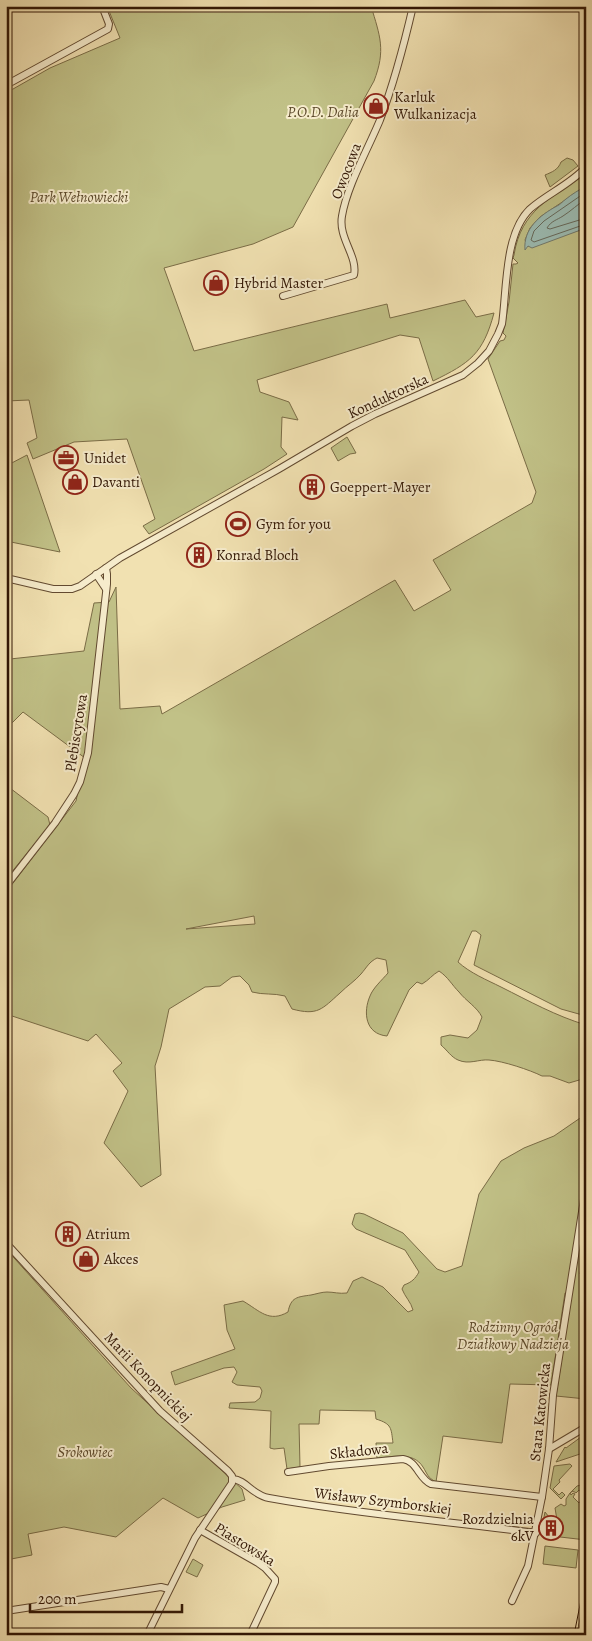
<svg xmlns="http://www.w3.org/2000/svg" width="592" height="1641" viewBox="0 0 592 1641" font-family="Alegreya,serif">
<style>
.green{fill:#c1c187;stroke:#7a6c46;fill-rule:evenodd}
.water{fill:#9cbcb3;stroke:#727a6d}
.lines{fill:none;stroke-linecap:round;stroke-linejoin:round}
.shore{stroke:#676a5c;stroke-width:1}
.minor-casing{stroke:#624a30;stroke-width:8}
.major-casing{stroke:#321705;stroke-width:9}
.minor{stroke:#f6eccc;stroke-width:6}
.major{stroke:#f1e1b1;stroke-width:8}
.tram{stroke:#321705;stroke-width:1}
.labels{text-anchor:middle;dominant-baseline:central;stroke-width:4;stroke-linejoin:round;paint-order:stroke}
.poi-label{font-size:15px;fill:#321705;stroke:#f6eccc;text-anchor:start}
.park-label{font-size:15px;font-style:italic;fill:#5d4a2c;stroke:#f6eccc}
.street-label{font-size:15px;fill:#321705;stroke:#f6eccc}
</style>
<rect width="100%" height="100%" fill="#f1e1b1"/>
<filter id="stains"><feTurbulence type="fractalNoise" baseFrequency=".004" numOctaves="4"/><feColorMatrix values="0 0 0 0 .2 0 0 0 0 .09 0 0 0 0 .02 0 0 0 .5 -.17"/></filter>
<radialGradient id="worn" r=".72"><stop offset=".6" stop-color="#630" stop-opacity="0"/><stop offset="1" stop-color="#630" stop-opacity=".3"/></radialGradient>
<g class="green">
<path d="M107,6H166L168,9L167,6H371C380,36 386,50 374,81L293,227L253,244L164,268L194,351L387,304L390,318L465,300L476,317L494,313C483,354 470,363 433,381L419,338L400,335L257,380L260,392L289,402L298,420L282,417L281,447L287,454L264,469L149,534L143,526L155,519L127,439L74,442L33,459L27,443L37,438L29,400L6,401V93L50,68L120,38Z"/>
<path d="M567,158L573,160L578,166L550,187L545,175C552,172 558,170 561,162Z"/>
<path d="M586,174V186L540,217L530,228L525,240L528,246H530L586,228V1016L561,1009L474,965L481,935L476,931H472L458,962C470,973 487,980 501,987C529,1001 556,1016 586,1025V1078L569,1083L550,1076H542C530,1070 503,1061 489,1060C479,1059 469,1065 458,1060C451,1057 447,1050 441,1045V1037L450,1035L468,1038L477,1030L482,1017C477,1007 466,1001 459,992C452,985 448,977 439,971C432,975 429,980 422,984L417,982L409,990L387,1036C365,1034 363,1012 370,996C373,988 382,980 388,973L386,960L377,958C369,962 367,967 361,974C355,981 347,986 340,993C322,1009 318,1016 292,1009L285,996C274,993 263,995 252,992L249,985L240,976L232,977L220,986L205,987L169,1009L161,1047L155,1066L161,1175L141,1187L104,1143L128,1091L113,1071L122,1063L96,1034L88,1041L6,1014V892L76,801L85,758L23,712L6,729V684L10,659L84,651L94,603L109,602L116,587L120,709L160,706L162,714L395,580L414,611L451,590L433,560L532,503L536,492L488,359L500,341L504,340L506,336L503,333L509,302L513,264H516L518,263L513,258L514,255C521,210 551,198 586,174ZM254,916L255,924L186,929Z"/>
<polygon points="347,437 356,453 350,454 338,461 331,448"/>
<polygon points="27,455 60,552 6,541 6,466"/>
<polygon points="6,785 48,817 50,825 6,879"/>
<path d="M586,1114V1238L580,1274L586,1275V1399L556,1396L572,1293H565L551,1385L510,1384L502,1443L443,1436L436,1482C427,1477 428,1475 423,1467C413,1451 392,1457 377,1458L376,1443H393C391,1428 392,1424 376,1419L375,1411L320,1410L319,1424H299L300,1467L287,1469L284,1448L274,1449L270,1448L271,1411L229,1408L230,1403L255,1402L260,1398L262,1391L260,1387L237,1385L232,1382L237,1372L234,1367L224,1368L175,1385L171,1372L235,1349L227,1330L224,1305L243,1301C260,1311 269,1323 288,1312C291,1297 297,1297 311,1295C316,1294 322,1292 327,1292C334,1292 339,1294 347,1293L353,1281L362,1277L383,1287L408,1312L413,1310C411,1302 405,1297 402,1289L404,1285C412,1282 415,1279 419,1272L405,1250L356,1229L352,1224L355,1214L359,1213L364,1214L403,1233L437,1269L445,1272L462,1266L479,1194L501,1161L524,1148L554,1136Z"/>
<polygon points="6,1249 131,1388 242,1489 245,1500 222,1507 198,1518 163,1498 116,1537 64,1527 28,1534 32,1555 6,1560"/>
<polygon points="586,1431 586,1452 556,1462 565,1447 566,1448 581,1437 581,1434"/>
<polygon points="570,1464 572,1466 559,1480 560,1482 553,1489 559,1495 562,1492 565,1495 561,1499 550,1488 554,1466"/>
<polygon points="581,1485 586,1489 586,1540 543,1535 542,1527 545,1512 549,1517 550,1523 555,1524 557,1520 555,1508 561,1504 564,1506 566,1505 566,1499 570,1493 571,1495 573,1493 575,1494 573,1497 579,1503 585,1495 579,1490 576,1493 573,1491 570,1493 577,1486"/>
<polygon points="545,1546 578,1550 576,1568 543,1564"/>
<polygon points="193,1559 203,1565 197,1577 186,1572"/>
</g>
<path class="water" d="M586,186V228L532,248L528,246L525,250C523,229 540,215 557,206C560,205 563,201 566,199C572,194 579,190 586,186Z"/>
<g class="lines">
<g class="shore">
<polyline points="586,192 544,221 534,231 531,240 534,242 586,224"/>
<path d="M586,199C578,204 571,211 563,216C557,220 551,221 547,228L550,229L586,218"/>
</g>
<defs>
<g id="minor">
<polyline points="6,85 108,29 109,24 102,6"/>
<path d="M283,296L354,275C358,256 338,238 342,216C347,186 368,149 380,120C394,83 404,45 413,6"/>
<polyline points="96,574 106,589"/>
<path d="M6,578L53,589H72L80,586L120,558L279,469L352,426L375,414L463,375L478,363L489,351L498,334L502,324C507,290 504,234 530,209C547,194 571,184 586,167"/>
<polyline points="6,886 55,823 74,794 80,782 88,753 107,584 107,574 106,568"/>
<polyline points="6,1243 160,1411 228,1471 232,1476 232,1483 195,1538 147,1635"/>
<polyline points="549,1449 586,1427"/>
<path d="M288,1472L329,1466L403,1459C417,1461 419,1479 431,1484L542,1497"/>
<path d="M233,1479C246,1480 252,1495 269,1498C357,1514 447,1521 536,1533"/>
<polyline points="200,1530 258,1563 265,1568 275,1579 275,1582 250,1635"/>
<polyline points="512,1601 528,1566 542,1497 549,1449 553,1395 585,1193"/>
<polyline points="6,1611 161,1587 169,1589"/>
</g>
<g id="major">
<polyline points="585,6 586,8"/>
<polyline points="581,1635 586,1610"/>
</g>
</defs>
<use href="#minor" class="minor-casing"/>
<use href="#major" class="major-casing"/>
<use href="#minor" class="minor"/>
<use href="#major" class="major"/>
<polyline class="tram" points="574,1635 586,1575"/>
</g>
<defs>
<symbol id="shop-ring" viewBox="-11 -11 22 22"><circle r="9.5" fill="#f6eccc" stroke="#8f2418" stroke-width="1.5"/><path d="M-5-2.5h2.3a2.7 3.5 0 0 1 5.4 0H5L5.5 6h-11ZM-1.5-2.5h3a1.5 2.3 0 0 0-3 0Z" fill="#8f2418"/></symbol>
<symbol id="office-ring" viewBox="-11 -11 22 22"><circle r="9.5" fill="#f6eccc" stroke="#8f2418" stroke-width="1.5"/><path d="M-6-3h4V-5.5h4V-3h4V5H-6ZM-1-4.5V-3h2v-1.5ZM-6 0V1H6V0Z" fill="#8f2418"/></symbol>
<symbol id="building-ring" viewBox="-11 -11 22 22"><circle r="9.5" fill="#f6eccc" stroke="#8f2418" stroke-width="1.5"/><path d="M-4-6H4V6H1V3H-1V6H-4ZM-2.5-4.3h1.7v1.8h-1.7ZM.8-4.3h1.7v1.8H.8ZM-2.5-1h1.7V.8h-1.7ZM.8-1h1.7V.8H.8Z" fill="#8f2418"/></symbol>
<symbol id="stadium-ring" viewBox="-11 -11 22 22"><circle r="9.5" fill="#f6eccc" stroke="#8f2418" stroke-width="1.5"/><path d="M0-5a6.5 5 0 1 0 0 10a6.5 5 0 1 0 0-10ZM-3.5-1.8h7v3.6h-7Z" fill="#8f2418"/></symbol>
</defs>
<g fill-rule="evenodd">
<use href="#shop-ring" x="362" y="92" width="28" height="28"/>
<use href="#shop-ring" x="202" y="269" width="28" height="28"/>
<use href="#office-ring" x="52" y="444" width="28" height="28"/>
<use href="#shop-ring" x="61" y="468" width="28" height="28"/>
<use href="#building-ring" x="298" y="473" width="28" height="28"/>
<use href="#stadium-ring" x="224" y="510" width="28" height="28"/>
<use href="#building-ring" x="185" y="541" width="28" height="28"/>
<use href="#building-ring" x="54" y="1220" width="28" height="28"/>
<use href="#shop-ring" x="72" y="1245" width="28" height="28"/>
<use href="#building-ring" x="537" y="1514" width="28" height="28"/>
</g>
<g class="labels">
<g class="poi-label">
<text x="394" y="97">Karluk<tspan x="394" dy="17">Wulkanizacja</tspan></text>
<text x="234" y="283">Hybrid Master</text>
<text x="84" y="458">Unidet</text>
<text x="92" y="482">Davanti</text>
<text x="330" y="487">Goeppert-Mayer</text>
<text x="256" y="524">Gym for you</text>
<text x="216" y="555">Konrad Bloch</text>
<text x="86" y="1234">Atrium</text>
<text x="104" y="1259">Akces</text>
<text x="534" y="1519" text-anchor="end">Rozdzielnia<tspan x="534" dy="17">6kV</tspan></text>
</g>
<g class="park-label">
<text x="323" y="112">P.O.D. Dalia</text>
<text x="79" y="197">Park Wełnowiecki</text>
<text x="513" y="1327">Rodzinny Ogród<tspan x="513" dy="17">Działkowy Nadzieja</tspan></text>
<text x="85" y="1452">Srokowiec</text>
</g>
<g class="street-label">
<text transform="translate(346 171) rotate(-69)">Owocowa</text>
<text transform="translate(388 396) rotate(-25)">Konduktorska</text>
<text transform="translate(76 733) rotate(-81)">Plebiscytowa</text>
<text transform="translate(148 1377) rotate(46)">Marii Konopnickiej</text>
<text transform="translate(540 1412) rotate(-84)">Stara Katowicka</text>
<text transform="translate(359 1451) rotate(-6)">Składowa</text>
<text transform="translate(383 1501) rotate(7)">Wisławy Szymborskiej</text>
<text transform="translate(245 1544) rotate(32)">Piastowska</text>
</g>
</g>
<rect width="592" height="1641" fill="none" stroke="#f1e1b1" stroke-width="25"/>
<rect x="8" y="8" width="577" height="1626" fill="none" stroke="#321705" stroke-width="2.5"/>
<rect x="12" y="12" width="567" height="1616" fill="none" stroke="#321705"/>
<path d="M30 1604v8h152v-8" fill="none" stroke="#321705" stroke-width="2.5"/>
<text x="38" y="1604" font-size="15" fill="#321705" stroke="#f6eccc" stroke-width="4" paint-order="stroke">200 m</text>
<rect width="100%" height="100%" filter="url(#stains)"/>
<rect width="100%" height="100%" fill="url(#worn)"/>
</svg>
